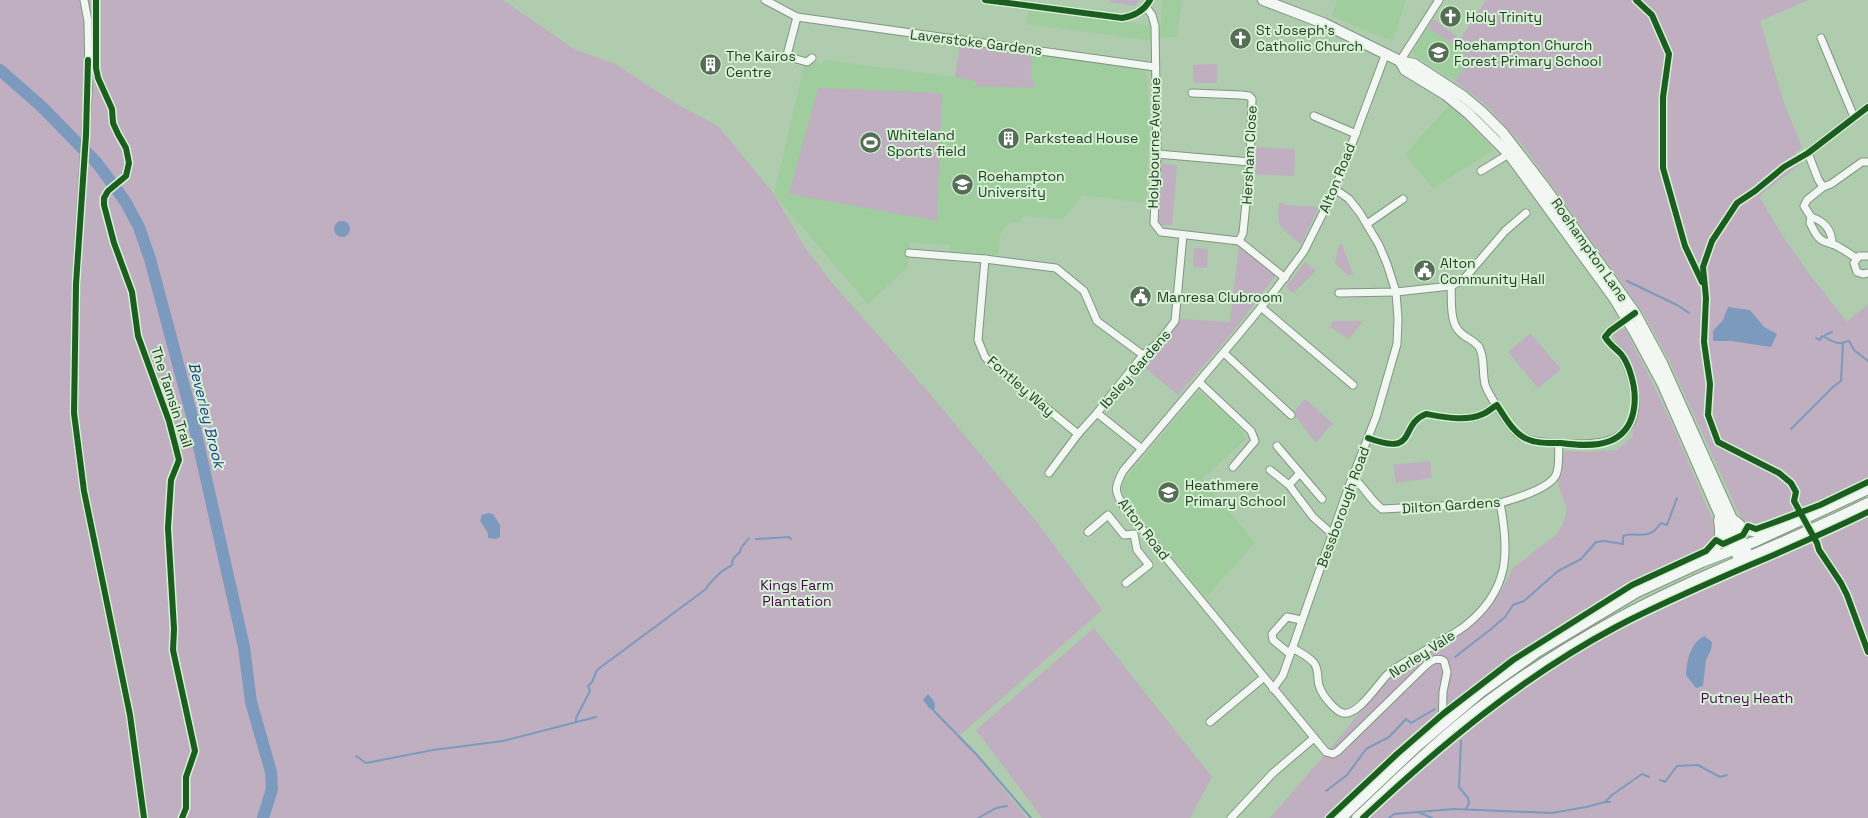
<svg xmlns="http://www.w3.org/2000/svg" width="1868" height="818" viewBox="0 0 1868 818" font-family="'Space Grotesk',sans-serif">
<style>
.built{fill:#9fcd9e}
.green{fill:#bfafc0}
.water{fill:#7c9abe}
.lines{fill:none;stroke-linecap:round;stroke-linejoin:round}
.stream{stroke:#7c9abe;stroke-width:2}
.river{stroke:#7c9abe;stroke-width:12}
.minor-casing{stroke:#809780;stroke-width:9}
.highway-casing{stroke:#809780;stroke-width:12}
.minor{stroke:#f3f7f3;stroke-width:7}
.highway{stroke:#f3f7f3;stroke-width:10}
.cycleway-casing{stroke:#d6f2d5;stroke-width:9}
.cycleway{stroke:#1b5e20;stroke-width:6}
.labels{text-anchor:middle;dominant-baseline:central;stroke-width:4;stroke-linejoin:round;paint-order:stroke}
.poi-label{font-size:14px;fill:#263c26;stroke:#d6f2d5;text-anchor:start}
.street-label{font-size:14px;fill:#263c26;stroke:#d6f2d5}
.park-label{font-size:14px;fill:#4b0351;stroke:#d6f2d5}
.water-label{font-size:15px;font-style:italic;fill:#1e3e8c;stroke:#d6f2d5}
</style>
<rect width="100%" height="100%" fill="#afccae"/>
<g class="built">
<polygon points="1162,0 1183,0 1176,37 1147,40 1026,24 1028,9 1161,27"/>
<polygon points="1337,0 1406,0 1392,41 1332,16"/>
<polygon points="1428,28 1447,40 1470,59 1455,81 1414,55 1413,51"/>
<polygon points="1032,54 1139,69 1145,72 1148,81 1149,135 1146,203 1082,195 1063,219 1023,216 1021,222 1011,223 1003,230 1000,235 999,252 996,255 950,251 950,245 910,242 907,268 868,304 774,194 805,62 822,64 823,60 955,77 975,81 974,84 1031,79"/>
<polygon points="1449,106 1470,125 1494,150 1433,188 1405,154"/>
<polygon points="1199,391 1233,422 1247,438 1202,479 1255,543 1206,597 1124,497 1121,487 1124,481"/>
</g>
<g class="green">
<polygon points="0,0 503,0 574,49 615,64 680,106 718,126 774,194 804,246 832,283 924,387 1035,520 1102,610 960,735 1027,818 0,818"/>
<polygon points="1110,0 1140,0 1135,6 1110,2"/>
<polygon points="1486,0 1808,0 1760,21 1783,100 1802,147 1795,153 1802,163 1764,192 1760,198 1784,238 1810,275 1847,322 1868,304 1868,480 1823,502 1810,505 1759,526 1748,525 1741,518 1669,360 1644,314 1522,144 1486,105 1455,81 1470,59 1447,40 1428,28 1433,19 1460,39"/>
<polygon points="960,44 1032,54 1031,79 1033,81 1035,88 976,86 975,81 955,77"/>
<polygon points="1217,64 1217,83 1194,83 1193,65"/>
<polygon points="818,88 942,93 937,221 789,194"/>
<polygon points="1254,147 1295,149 1294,176 1252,174"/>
<polygon points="1161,163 1177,166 1172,225 1159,225"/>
<path d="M1279,202L1287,205L1319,207L1301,244C1281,228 1276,229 1279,202Z"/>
<polygon points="1342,244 1353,275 1347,275 1335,263 1339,245"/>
<polygon points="1239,246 1276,275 1236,328 1178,395 1143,366 1181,319 1230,322"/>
<polygon points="1194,248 1208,249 1207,268 1193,267"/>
<polygon points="1305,262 1316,271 1293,293 1286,287"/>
<polygon points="1333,321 1363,321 1349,339 1330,327"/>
<path d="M1625,329C1653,382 1679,437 1701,493C1705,505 1715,521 1715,533C1714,541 1711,545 1705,549L1630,584L1511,660L1437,716L1326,818H1270L1334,744L1387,679L1452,639L1484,612L1503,588L1513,568L1556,535L1563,524L1567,509L1558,484L1562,451L1589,452L1617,450L1632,437L1639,404L1637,388L1633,372L1612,333Z"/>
<polygon points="1530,333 1561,369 1538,388 1508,352"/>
<polygon points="1305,399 1334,424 1328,428 1316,443 1293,413"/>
<polygon points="1430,461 1432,478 1396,483 1393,465"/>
<polygon points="1868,513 1868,818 1365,818 1458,734 1525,684 1574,652 1625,624 1671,601 1827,534"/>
<polygon points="1094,628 1212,777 1190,818 1042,818 976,730"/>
</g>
<g class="water">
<circle cx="342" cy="229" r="8"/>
<polygon points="1728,307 1750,310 1764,327 1777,334 1771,347 1731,341 1713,341 1713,331 1723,320"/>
<polygon points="488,513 493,514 500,525 500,537 496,539 488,538 488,533 480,521 482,515"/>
<path d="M1704,636L1712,642L1711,650L1706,660L1703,686L1696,688L1686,675C1687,660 1690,644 1704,636Z"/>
<path d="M928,694C933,701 937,701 934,711L930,709L923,700Z"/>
</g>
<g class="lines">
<g class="stream">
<polyline points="1627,281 1677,305 1689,313"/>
<polyline points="1825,335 1832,332"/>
<path d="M1816,338L1820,340L1822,336C1828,338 1834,344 1841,343C1844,343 1846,341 1849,341L1854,350L1868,361"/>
<polyline points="1791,429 1833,387 1841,381 1843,343"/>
<polyline points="756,539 789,537 791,539"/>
<path d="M1455,657L1491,629L1505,617L1513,605L1524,601L1558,571L1581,559L1596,542L1604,541L1623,544V536C1638,531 1648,542 1661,523L1667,525L1677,498"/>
<polyline points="934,711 977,755 1031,818"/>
<path d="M576,722V718L590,691L588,686L592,682L597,670L706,589C708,584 717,576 721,572C724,569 729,568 732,565C732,557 736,556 740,552L741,548L749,538"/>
<polyline points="1461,741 1459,787 1468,798 1469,803 1466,809"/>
<polyline points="356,756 366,763 433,750 503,741 596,717"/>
<polyline points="1660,780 1665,782 1677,766 1698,765 1720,777 1727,775"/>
<polyline points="1326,791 1347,775 1366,749 1389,737 1406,719 1411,723 1435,709"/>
<polyline points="1606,801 1612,795 1642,774 1649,777"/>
<polyline points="1418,812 1432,818"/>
<polyline points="978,818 996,808 1007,806"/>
<polyline points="1389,818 1394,814 1454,809 1552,813 1586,807 1605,802 1610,802"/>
</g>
<polyline class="river" points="0,70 41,106 97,163 125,201 139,227 150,259 193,420 244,647 251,702 271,772 272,789 263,818"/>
<defs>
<g id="minor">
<polyline points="84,0 88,21 89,79 76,284 74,413 84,491 130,715 144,818"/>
<polyline points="765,0 797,17 1155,67"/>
<path d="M985,0L1122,18C1134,16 1144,11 1150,0"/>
<polyline points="1146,7 1152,15 1155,26 1157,154 1154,223 1161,232 1239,241 1285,278"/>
<polyline points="797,17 787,55 789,57 807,62 812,58"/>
<polyline points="1821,38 1854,117"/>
<path d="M1386,53L1335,189L1304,251L1276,289L1240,333L1123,471C1114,488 1114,491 1124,507L1326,752L1333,754L1338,751L1422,669C1428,663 1435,656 1444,661L1447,672L1443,692L1442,725"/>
<polyline points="1400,61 1439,0"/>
<polyline points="1192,93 1241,95 1249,96 1252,99 1250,162 1243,233 1239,241"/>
<polyline points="1314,116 1356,134"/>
<polyline points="1157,154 1250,162"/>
<polyline points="1481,171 1512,152"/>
<polyline points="1823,187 1818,179 1808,153 1868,107"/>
<path d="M1811,217C1824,221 1832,230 1832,244"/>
<polyline points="1367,224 1403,199"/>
<polyline points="909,253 985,259"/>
<polyline points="1868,256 1859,256 1854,263 1857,272 1863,274 1868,273"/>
<path d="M1856,258C1850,254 1837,245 1832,244C1817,240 1817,236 1810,223L1811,217L1804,206L1807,200L1823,187L1831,184L1862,162H1868"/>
<path d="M1451,286C1452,301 1449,323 1461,333C1466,338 1474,340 1479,347C1485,357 1482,372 1485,384C1487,393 1508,424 1516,432C1527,443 1544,442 1558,443C1592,446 1636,446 1635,401C1635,386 1630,369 1623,357C1618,349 1610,345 1605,337L1610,331L1635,313"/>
<polyline points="1339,293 1396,292 1451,286 1463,280 1505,231 1526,213"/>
<polyline points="1261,307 1353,385"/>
<polyline points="1224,353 1291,415"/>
<polyline points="1199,382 1251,431 1255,441 1233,467"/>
<polyline points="1078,434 990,362 985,357 978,340 985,259 1056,268 1084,291 1097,321 1143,355"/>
<path d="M1368,438C1419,457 1398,425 1426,414C1443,417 1466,422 1483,414C1488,412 1492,408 1497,405"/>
<polyline points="1277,446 1322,499"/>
<polyline points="1142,449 1097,413 1143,355 1159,342 1175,321 1183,235"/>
<polyline points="1270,470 1289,485 1313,517 1332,534"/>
<polyline points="1049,473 1078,434 1097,413"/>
<path d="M1352,477C1365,487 1369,499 1382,509L1500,503C1514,499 1549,489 1556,475C1560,467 1558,452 1559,443"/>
<polyline points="1289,485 1300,473"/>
<polyline points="1088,532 1108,515 1124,535 1134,534 1137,550 1149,565 1126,583"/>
<path d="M1292,648C1300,652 1308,656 1314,663C1320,671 1316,680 1320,688C1323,696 1335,711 1343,713C1357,717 1378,684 1387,675C1397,665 1414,658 1426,650C1439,642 1453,635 1465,626C1509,591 1510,554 1500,503"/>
<polyline points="1290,654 1273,640 1272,634 1287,617 1301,620"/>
<polyline points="1273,689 1283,675 1349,486 1376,417 1397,344 1398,319 1396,292 1387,264 1379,245 1360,213 1349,199 1335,189"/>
<polyline points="1210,722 1263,678"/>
<polyline points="1231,818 1273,773 1314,738"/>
</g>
<g id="highway">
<polyline points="1263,0 1323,23 1400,61 1414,64 1463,96 1481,111 1503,133 1543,185 1635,313 1662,363 1749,557"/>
<polyline points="1400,61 1405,70 1446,95 1469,114 1509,154 1614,298 1635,333 1663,385 1740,561"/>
<polyline points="1735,521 1745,530 1770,533"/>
<path d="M1706,558C1720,545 1722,539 1719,520"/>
<polyline points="1341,818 1415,748 1481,692 1537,652 1637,592 1702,562 1756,541 1868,489"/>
<path d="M1357,818C1390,787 1422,755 1457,726C1506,685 1561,650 1617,619C1698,575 1785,544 1868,503"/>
</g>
</defs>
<use href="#minor" class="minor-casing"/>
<use href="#highway" class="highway-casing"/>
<use href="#minor" class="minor"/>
<use href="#highway" class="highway"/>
<defs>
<g id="cycleway">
<polyline points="96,0 96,68 98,78 112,109 113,123 118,134 126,148 129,163 126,176 108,191 104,198 104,205 114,243 132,292 138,336 169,421 179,460 171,480 168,528 174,629 173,650 195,751 186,777 186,808 182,818"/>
<path d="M985,0L1122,18C1134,16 1144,11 1150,0"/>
<polyline points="1636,0 1652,15 1669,54 1663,97 1663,168 1685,246 1702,282"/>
<polyline points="88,60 86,135 76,284 74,413 84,491 130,715 144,818"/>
<polyline points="1868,107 1808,153 1784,167 1755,191 1737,203 1712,241 1703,267 1706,298 1704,342 1710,384 1708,415 1718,442 1779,473 1791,483 1796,492 1794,501 1817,543 1819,550 1841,583 1847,595 1868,652"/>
<path d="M1368,438C1419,457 1398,425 1426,414C1443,417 1466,422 1483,414C1488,412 1492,408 1497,405C1504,416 1512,430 1523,437C1534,444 1549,443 1561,443C1576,445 1595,447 1610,441C1637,430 1638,398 1631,375C1629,368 1625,359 1621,354C1615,348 1609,344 1605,337L1610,331L1635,313"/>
<polyline points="1329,818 1397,754 1443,714 1513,660 1632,585 1706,551 1716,540 1723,544 1743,535 1748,526 1756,529 1770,524 1820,505 1868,482"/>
<path d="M1363,818C1441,745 1522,677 1616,627C1698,584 1785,553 1868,512"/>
</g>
</defs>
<use href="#cycleway" class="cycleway-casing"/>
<use href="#cycleway" class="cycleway"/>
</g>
<defs>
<symbol id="church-disc" viewBox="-11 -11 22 22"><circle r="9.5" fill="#566e56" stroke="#d6f2d5"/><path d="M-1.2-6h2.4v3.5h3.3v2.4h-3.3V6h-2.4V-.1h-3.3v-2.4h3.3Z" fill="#fff"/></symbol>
<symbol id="school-disc" viewBox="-11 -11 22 22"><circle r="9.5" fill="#566e56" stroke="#d6f2d5"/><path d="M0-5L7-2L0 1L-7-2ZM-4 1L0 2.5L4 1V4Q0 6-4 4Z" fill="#fff"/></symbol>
<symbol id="building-disc" viewBox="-11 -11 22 22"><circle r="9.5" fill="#566e56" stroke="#d6f2d5"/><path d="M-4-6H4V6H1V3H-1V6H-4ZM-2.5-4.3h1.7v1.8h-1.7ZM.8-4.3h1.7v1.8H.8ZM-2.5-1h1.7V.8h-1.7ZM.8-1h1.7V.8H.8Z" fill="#fff"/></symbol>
<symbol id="stadium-disc" viewBox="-11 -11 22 22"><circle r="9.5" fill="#566e56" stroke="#d6f2d5"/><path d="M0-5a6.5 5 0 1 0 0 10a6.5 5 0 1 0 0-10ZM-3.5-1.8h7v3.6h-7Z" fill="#fff"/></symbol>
<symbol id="university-disc" viewBox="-11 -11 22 22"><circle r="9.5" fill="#566e56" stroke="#d6f2d5"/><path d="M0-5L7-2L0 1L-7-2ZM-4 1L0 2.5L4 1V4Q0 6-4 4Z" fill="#fff"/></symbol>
<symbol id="civic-disc" viewBox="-11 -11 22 22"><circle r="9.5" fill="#566e56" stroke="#d6f2d5"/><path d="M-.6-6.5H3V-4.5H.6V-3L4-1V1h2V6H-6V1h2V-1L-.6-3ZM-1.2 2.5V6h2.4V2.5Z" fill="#fff"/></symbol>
</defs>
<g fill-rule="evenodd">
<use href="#church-disc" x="1438" y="4" width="25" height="25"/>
<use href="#church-disc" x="1228" y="26" width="25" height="25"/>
<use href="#school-disc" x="1426" y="40" width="25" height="25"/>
<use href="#building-disc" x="698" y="52" width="25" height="25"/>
<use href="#building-disc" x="996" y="126" width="25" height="25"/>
<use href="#stadium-disc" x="858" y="130" width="25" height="25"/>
<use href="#university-disc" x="950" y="172" width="25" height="25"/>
<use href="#civic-disc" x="1412" y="258" width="25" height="25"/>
<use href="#civic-disc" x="1128" y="284" width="25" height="25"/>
<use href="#school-disc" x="1156" y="480" width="25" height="25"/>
</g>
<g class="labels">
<g class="poi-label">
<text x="1466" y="17">Holy Trinity</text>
<text x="1256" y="30">St Joseph's<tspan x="1256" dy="16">Catholic Church</tspan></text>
<text x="1454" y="45">Roehampton Church<tspan x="1454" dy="16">Forest Primary School</tspan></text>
<text x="726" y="56">The Kairos<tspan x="726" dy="16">Centre</tspan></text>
<text x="887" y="135">Whiteland<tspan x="887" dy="16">Sports field</tspan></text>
<text x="1025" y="138">Parkstead House</text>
<text x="978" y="176">Roehampton<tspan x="978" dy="16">University</tspan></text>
<text x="1440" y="263">Alton<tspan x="1440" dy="16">Community Hall</tspan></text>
<text x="1157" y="297">Manresa Clubroom</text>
<text x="1185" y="485">Heathmere<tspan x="1185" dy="16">Primary School</tspan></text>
</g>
<g class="street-label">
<text transform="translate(976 42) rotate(7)">Laverstoke Gardens</text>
<text transform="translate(1154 143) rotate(-89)">Holybourne Avenue</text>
<text transform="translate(1249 155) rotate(-87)">Hersham Close</text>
<text transform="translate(1337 178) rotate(-68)">Alton Road</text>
<text transform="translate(1590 250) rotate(55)">Roehampton Lane</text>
<text transform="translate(1135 369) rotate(-49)">Ibsley Gardens</text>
<text transform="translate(1021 386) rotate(41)">Fontley Way</text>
<text transform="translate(172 397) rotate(72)">The Tamsin Trail</text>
<text transform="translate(1451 505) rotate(-4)">Dilton Gardens</text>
<text transform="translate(1343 507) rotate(-70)">Bessborough Road</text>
<text transform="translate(1144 529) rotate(52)">Alton Road</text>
<text transform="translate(1422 654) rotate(-33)">Norley Vale</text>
</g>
<g class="park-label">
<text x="797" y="585">Kings Farm<tspan x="797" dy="16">Plantation</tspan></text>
<text x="1747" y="698">Putney Heath</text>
</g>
<g class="water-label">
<text transform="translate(207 415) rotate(76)">Beverley Brook</text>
</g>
</g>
</svg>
